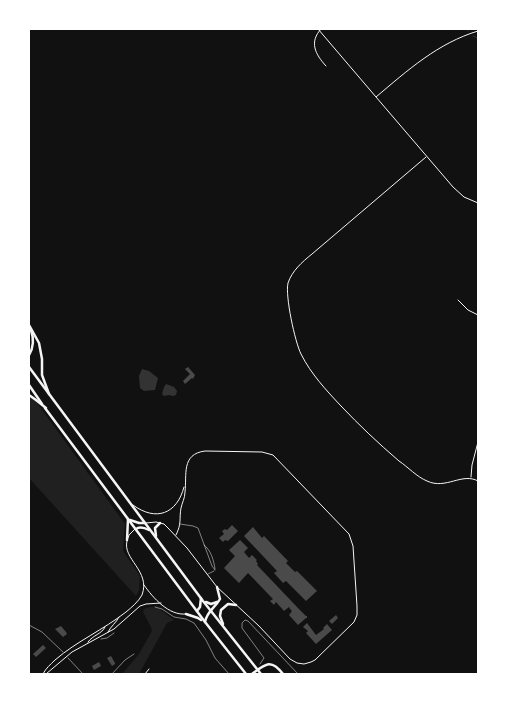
<svg xmlns="http://www.w3.org/2000/svg" width="507" height="703" viewBox="0 0 507 703" font-family="'Source Sans 3',sans-serif">
<style>
.green{fill:#202020}
.water{fill:#333}
.lines{fill:none;stroke-linecap:round;stroke-linejoin:round}
.stream{stroke:#333;stroke-width:1}
.building{fill:#4a4a4a}
.path{stroke:#f5f5f5;stroke-width:0.5}
.service{stroke:#f5f5f5;stroke-width:0.5}
.minor{stroke:#f5f5f5;stroke-width:1}
.tertiary{stroke:#f5f5f5;stroke-width:1}
.trunk{stroke:#f5f5f5;stroke-width:2.5}
.motorway{stroke:#f5f5f5;stroke-width:2.5}
</style>
<rect width="100%" height="100%" fill="#111"/>
<g class="green">
<polygon points="29,392 125,524 123,551 140,576 139,590 136,596 29,478"/>
<polygon points="150,607 158,608 174,620 167,623 139,674 122,674 139,654 152,631 151,627 143,612 144,609"/>
</g>
<g class="water">
<polygon points="142,369 149,371 158,378 155,390 144,391 140,388 139,376"/>
<polygon points="166,384 174,387 177,391 176,395 173,396 169,395 164,396 162,394 164,387"/>
</g>
<g class="lines">
<g class="stream">
<polyline points="467,29 468,31"/>
<polyline points="473,36 478,38"/>
</g>
</g>
<g class="building">
<polygon points="188,367 195,375 193,379 192,378 185,384 183,381 190,374 185,369"/>
<polygon points="232,525 238,531 228,541 225,540 223,542 219,538 224,534 222,531 225,529 227,530"/>
<polygon points="253,527 262,538 264,536 288,561 286,563 295,572 297,571 317,591 306,601 286,581 283,583 274,573 277,571 244,536"/>
<polygon points="240,540 248,548 244,552 249,558 252,555 257,560 256,561 258,564 257,565 297,607 306,616 307,616 307,618 306,618 298,625 289,615 292,611 290,609 289,607 284,611 276,602 274,605 270,601 273,599 248,573 239,583 224,568 235,556 229,550"/>
<polygon points="336,615 338,618 332,624 329,621"/>
<polygon points="307,623 316,635 324,629 323,628 327,624 332,630 316,644 306,633 308,631 303,627"/>
<polygon points="61,626 66,632 67,634 63,637 55,629"/>
<polygon points="43,645 46,648 36,657 33,654"/>
<polygon points="111,656 115,663 115,664 112,666 107,658"/>
<polygon points="99,662 101,666 94,670 92,666"/>
</g>
<g class="lines">
<g class="path">
<polyline points="155,607 162,609 174,617 186,619 194,623 206,640 215,658 229,674"/>
<polyline points="101,639 107,638 114,633"/>
<polyline points="260,664 264,658 242,628 242,623 245,620 248,621 298,674"/>
</g>
<g class="service">
<polyline points="180,524 193,526 198,528 212,566 215,570"/>
<path d="M204,545C211,550 214,561 215,569"/>
<polyline points="208,574 214,571"/>
<polyline points="29,625 42,632 63,652"/>
<polyline points="68,658 83,674"/>
<polyline points="112,674 125,660 134,654"/>
</g>
<g class="minor">
<polyline points="318,29 376,97"/>
<path d="M321,29C309,42 315,54 326,66"/>
<path d="M426,157L312,254C302,262 292,271 288,283C285,296 295,342 301,354C311,374 326,390 341,406C359,425 378,443 399,461C408,467 417,477 427,481C446,490 462,472 478,481"/>
<polyline points="458,300 468,310 478,315"/>
<polyline points="471,477 472,465 478,442"/>
<path d="M133,505C156,522 177,514 184,487"/>
<path d="M146,523L156,522L164,524L168,528L187,548L217,587L259,626L290,659L297,663L304,664L311,662L315,660L354,622L357,615V606L353,546L349,534L273,455L262,452L205,451C181,454 187,475 185,492C185,498 182,503 181,508C179,519 182,523 176,535"/>
<polyline points="145,674 149,669"/>
</g>
<g class="tertiary">
<path d="M478,31C438,43 408,70 376,97L453,187L464,197L478,203"/>
<polyline points="128,538 129,535 135,529"/>
<path d="M144,585C153,598 169,616 186,614"/>
<path d="M108,632C111,626 116,623 119,617"/>
<path d="M88,642C93,635 102,634 105,627"/>
<path d="M43,674C46,668 50,665 55,660C77,641 103,630 126,612C132,607 138,602 142,595C151,571 122,559 127,541"/>
<polyline points="46,674 72,652 114,629 140,606 146,604 161,603"/>
</g>
<g class="trunk">
<polyline points="29,367 203,601 261,674"/>
<polyline points="29,385 42,404"/>
<polyline points="45,408 205,622 246,674"/>
<polyline points="130,520 139,523 145,523"/>
<path d="M136,529C140,526 145,528 149,530"/>
<polyline points="156,536 155,528 160,523"/>
<polyline points="127,540 128,519"/>
<polyline points="206,602 211,604 217,602"/>
<polyline points="197,611 200,607 201,598"/>
<polyline points="186,614 198,618 201,620"/>
<path d="M205,622C207,611 215,608 220,599L217,587"/>
<polyline points="223,624 220,616 221,610 228,604 236,605"/>
<path d="M252,674C265,664 271,658 283,674"/>
</g>
<g class="motorway">
<polyline points="29,325 39,343 42,359 42,375 49,394"/>
<path d="M29,355C34,347 34,339 31,330"/>
<polyline points="29,395 36,400 46,408"/>
</g>
</g>
<rect width="507" height="703" fill="none" stroke="#ffffff" stroke-width="60"/>
</svg>
